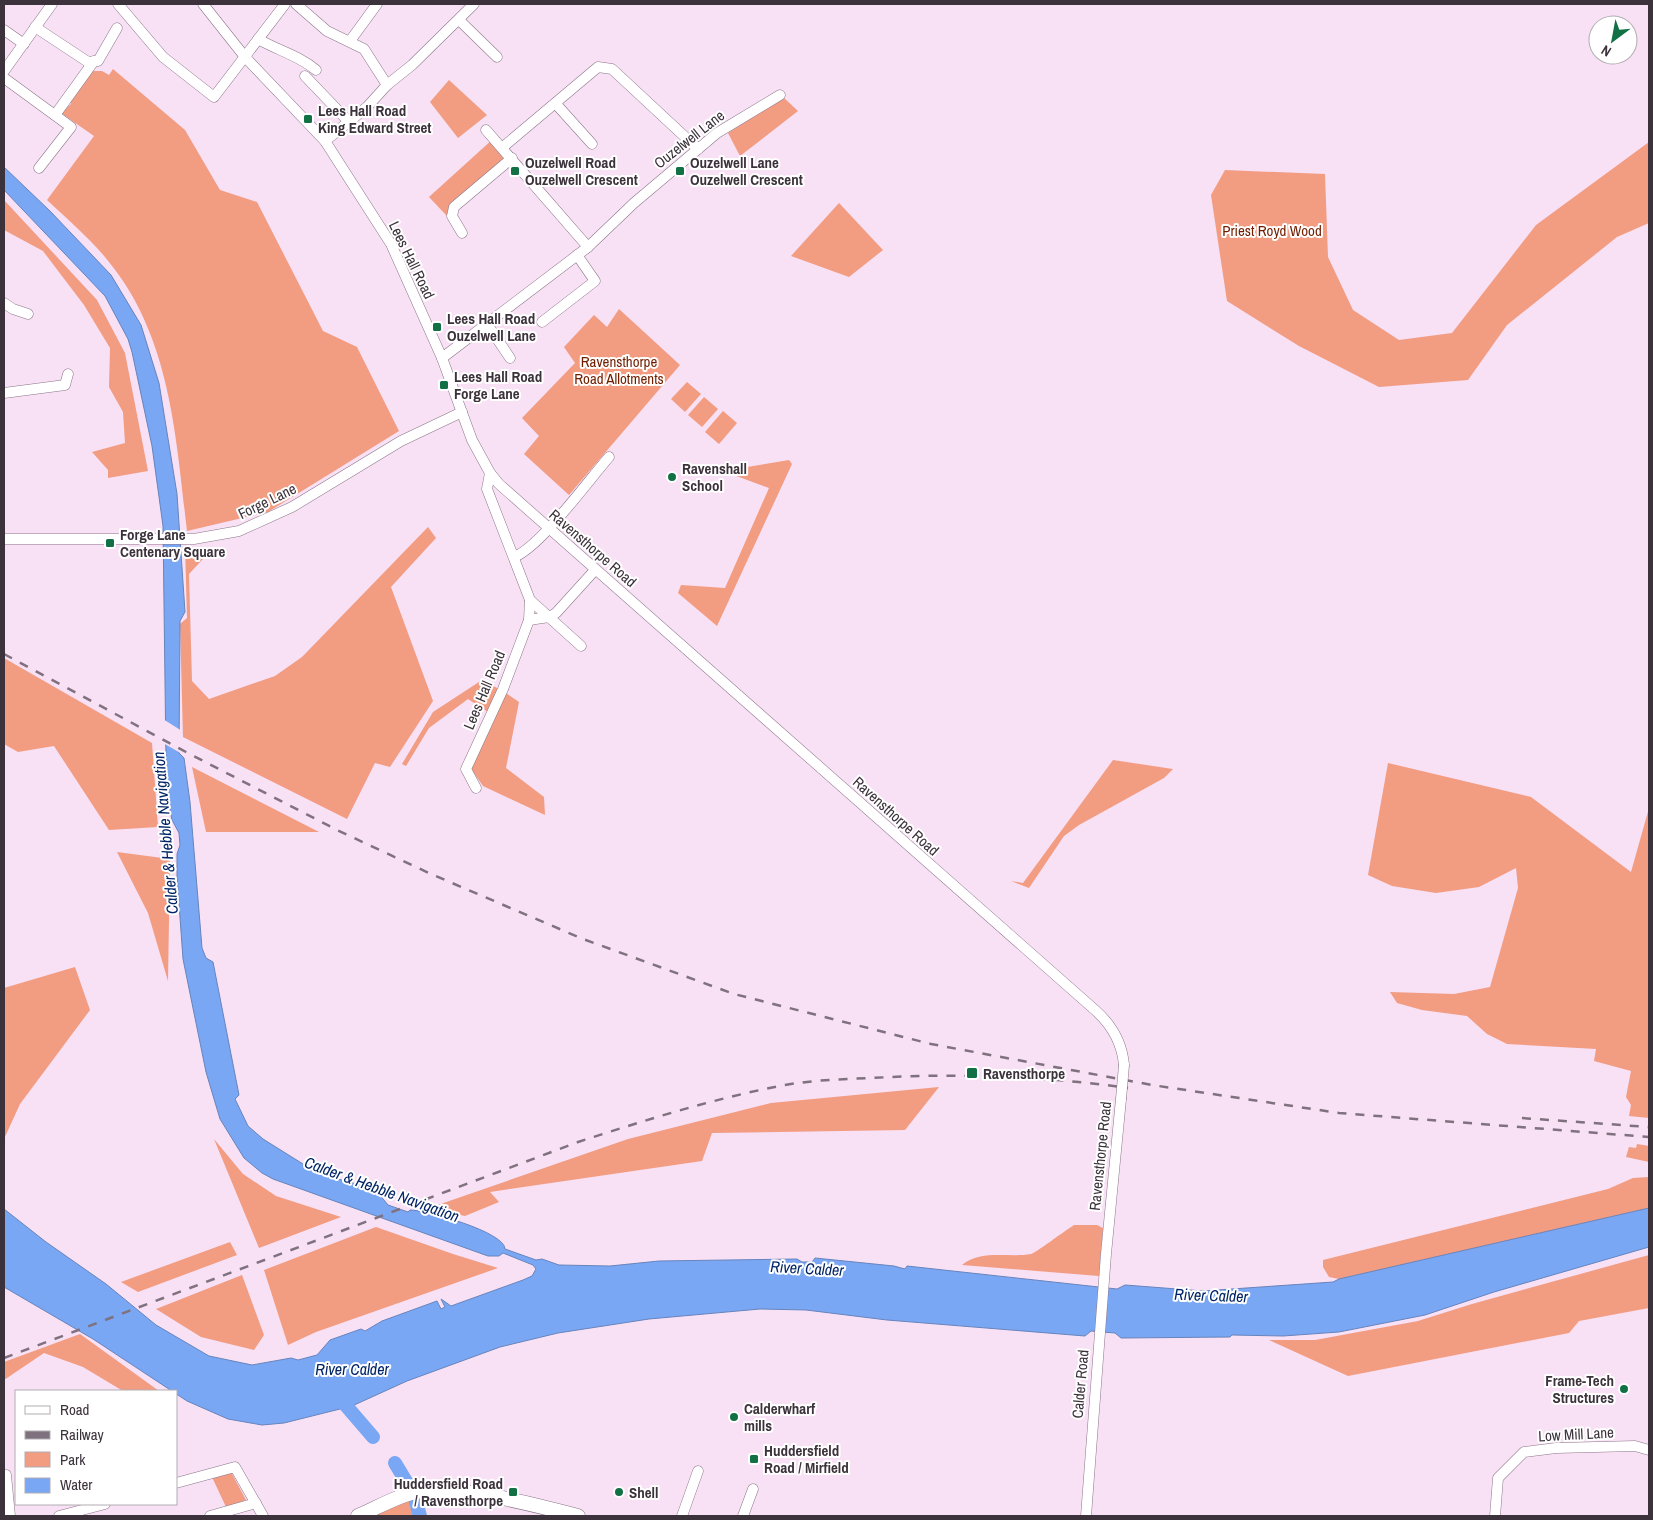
<svg xmlns="http://www.w3.org/2000/svg" width="1653" height="1520" viewBox="0 0 1653 1520" font-family="'Archivo Narrow',sans-serif">
<style>
.green{fill:#f29c81}
.water{fill:#79a7f4;stroke:#6784bc}
.pier{fill:#f8e0f5}
.lines{fill:none;stroke-linecap:round;stroke-linejoin:round}
.river{stroke:#79a7f4;stroke-width:14}
.minor-casing{stroke:#8b7689;stroke-width:11}
.highway-casing{stroke:#8b7689;stroke-width:15}
.minor{stroke:#fff;stroke-width:10}
.highway{stroke:#fff;stroke-width:14}
.rail{stroke:#80717e;stroke-width:2.5;stroke-dasharray:9 9;stroke-linecap:butt}
.minor-bridge-casing{stroke:#8b7689;stroke-width:11;stroke-linecap:butt}
.minor-bridge{stroke:#fff;stroke-width:10}
.poi-dot{fill:#127045;stroke:#fff;stroke-width:2}
.labels{text-anchor:middle;dominant-baseline:central;stroke-width:4;stroke-linejoin:round;paint-order:stroke}
.poi-label{font-size:15px;font-weight:bold;fill:#3c323b;stroke:#fff;text-anchor:start}
.street-label{font-size:15px;fill:#3c323b;stroke:#fff}
.park-label{font-size:15px;fill:#711e00;stroke:#fff}
.water-label{font-size:16px;font-style:italic;fill:#002466;stroke:#fff}
</style>
<rect width="100%" height="100%" fill="#f8e0f5"/>
<g class="green">
<path d="M113,69L185,130L220,190L257,202L323,331L357,347L399,431L268,512L187,531C176,438 171,338 109,262C91,239 68,220 47,200L94,136L61,113L71,104L70,99L91,71H102L109,75Z"/>
<polygon points="449,80 487,115 458,138 430,102"/>
<polygon points="783,97 798,111 740,156 728,133"/>
<polygon points="493,139 510,158 450,217 446,215 429,197"/>
<polygon points="1649,142 1649,223 1617,237 1507,325 1468,380 1379,387 1299,346 1227,301 1211,195 1225,170 1325,174 1328,257 1353,310 1399,340 1452,333 1536,225"/>
<polygon points="4,200 97,300 125,353 148,471 108,478 108,470 92,452 125,443 123,412 109,387 110,348 84,305 43,251 4,230"/>
<polygon points="839,203 883,250 849,277 791,256"/>
<polygon points="619,309 680,365 569,495 524,454 539,436 522,418 575,363 564,347 594,315 607,327"/>
<polygon points="687,382 701,394 685,412 671,399"/>
<polygon points="704,397 718,409 702,427 688,415"/>
<polygon points="723,411 737,423 719,444 705,432"/>
<polygon points="789,460 792,464 717,626 678,593 681,585 725,588 769,488 723,471"/>
<polygon points="428,527 436,538 391,587 433,701 390,767 375,763 347,819 183,737 180,624 187,618 185,545 203,559 189,574 192,681 209,699 275,676 302,657"/>
<polygon points="4,658 152,743 158,827 109,830 54,746 18,752 4,744"/>
<polygon points="482,680 499,689 488,712 468,699 429,728 406,766 402,764 433,712"/>
<polygon points="506,693 519,702 506,768 544,797 545,815 483,786 471,769"/>
<polygon points="1113,760 1173,769 1164,778 1079,825 1064,836 1029,888 1011,881 1023,883"/>
<polygon points="1388,763 1531,797 1631,872 1649,808 1649,1118 1629,1116 1631,1105 1626,1097 1631,1071 1594,1061 1596,1049 1507,1044 1487,1034 1467,1016 1422,1010 1397,1003 1390,992 1454,994 1490,987 1518,888 1516,868 1479,887 1436,893 1392,886 1368,875"/>
<polygon points="192,767 319,832 206,832"/>
<polygon points="117,852 170,859 168,981 148,913"/>
<polygon points="75,967 90,1010 20,1104 4,1139 4,988"/>
<polygon points="939,1087 905,1130 712,1133 702,1161 490,1192 499,1202 465,1216 429,1208 628,1139 771,1103"/>
<polygon points="214,1139 243,1174 276,1196 341,1217 259,1248"/>
<polygon points="1637,1144 1649,1146 1649,1162 1626,1157 1629,1147 1636,1148"/>
<polygon points="1649,1177 1649,1208 1339,1279 1329,1277 1323,1267 1323,1260 1608,1189 1633,1178"/>
<path d="M1074,1225H1097L1103,1228L1099,1276L962,1265C981,1249 1009,1258 1031,1254C1034,1254 1066,1230 1074,1225Z"/>
<polygon points="376,1227 453,1254 498,1268 316,1332 288,1345 264,1270"/>
<polygon points="230,1242 237,1255 138,1292 121,1282"/>
<polygon points="1649,1255 1649,1308 1579,1321 1569,1333 1348,1376 1269,1340 1315,1340 1418,1321 1472,1304"/>
<polygon points="242,1275 264,1335 254,1350 201,1337 156,1309"/>
<polygon points="80,1334 159,1391 123,1391 83,1367 44,1353 4,1380 4,1362"/>
<polygon points="230,1470 246,1500 226,1507 212,1477"/>
<polygon points="419,1491 423,1516 356,1516"/>
</g>
<path class="water" d="M4,167L50,211L111,275L141,325L159,383L177,494L185,612L180,621L179,753L184,758L190,802L202,948L206,958L213,962L239,1095L235,1099L248,1126L263,1139L319,1174L368,1187L379,1194L388,1205L408,1212L410,1210C426,1210 505,1232 505,1249L536,1260L542,1259L559,1265L610,1266L659,1261L797,1259L802,1262H812L815,1258L894,1266L905,1269L907,1266L1117,1289L1125,1285L1203,1291L1333,1282L1339,1279L1649,1208V1247L1494,1292L1425,1315L1339,1332L1283,1336L1232,1335L1230,1337L1121,1338L1115,1333L1091,1331L1085,1336L887,1320L806,1310L760,1309L649,1319L558,1333L500,1347L407,1381L352,1406L284,1423L262,1425L228,1419L187,1401L93,1339L4,1287V1209L46,1242L106,1284L156,1325L209,1356L252,1365L291,1358L298,1360L317,1355L330,1340L361,1329L365,1331L382,1321L437,1301L441,1309L445,1307L441,1299L451,1306L523,1280L532,1276L536,1269L533,1265L503,1253L499,1256H488L273,1179L262,1173L244,1158L220,1119L206,1072L183,959L177,876V854L180,845L179,833L172,820L170,811L166,760L163,526L152,446L132,352L128,339L105,296L4,190Z"/>
<polygon class="pier" points="163,719 182,731 181,752 184,755 163,743"/>
<g class="lines">
<g class="river">
<polyline points="336,1394 373,1437"/>
<polyline points="395,1463 407,1483"/>
<polyline points="416,1502 420,1516"/>
</g>
<defs>
<g id="minor">
<polyline points="118,4 163,57 214,97 285,4"/>
<path d="M203,4L245,57L325,141L391,244L442,358L472,440L490,473L499,484L1095,1010C1112,1025 1122,1042 1124,1065"/>
<polyline points="296,4 327,31 364,49 387,85"/>
<polyline points="459,20 497,57"/>
<polyline points="35,27 88,62 98,61 117,28"/>
<polyline points="4,30 24,44"/>
<path d="M258,39C277,50 300,56 316,70"/>
<polyline points="350,41 377,4"/>
<polyline points="4,71 52,4"/>
<polyline points="305,76 349,122"/>
<polyline points="4,78 71,127 39,168"/>
<polyline points="556,104 592,144"/>
<polyline points="55,115 94,61"/>
<polyline points="486,130 588,247"/>
<polyline points="325,141 367,107 387,85 412,65 474,4"/>
<polyline points="503,147 598,67 612,69 698,149"/>
<polyline points="462,233 452,216 454,207 512,158"/>
<polyline points="4,303 13,309 28,314"/>
<polyline points="542,322 595,281 577,255"/>
<polyline points="487,324 510,358"/>
<polyline points="442,358 588,247 634,203 717,133 780,95"/>
<polyline points="4,393 65,385 68,374"/>
<polyline points="490,473 487,489 530,600 581,646"/>
<polyline points="4,539 194,539 239,531 292,507 401,441 462,412"/>
<path d="M514,557C540,547 588,481 609,457"/>
<polyline points="529,620 549,617 556,613 595,570"/>
<polyline points="476,788 466,769 503,689 529,620 530,600"/>
<polyline points="4,1475 6,1475 10,1516"/>
<polyline points="176,1483 235,1467 263,1516"/>
<polyline points="59,1516 105,1504"/>
<polyline points="210,1516 256,1503"/>
<polyline points="682,1516 698,1471"/>
<polyline points="743,1516 753,1489"/>
<polyline points="1086,1516 1106,1254 1121,1099"/>
<polyline points="1495,1516 1498,1478 1524,1452 1556,1448 1635,1446 1649,1450"/>
</g>
<path id="highway" d="M358,1516C377,1508 398,1495 419,1491C456,1484 539,1506 578,1516"/>
</defs>
<use href="#minor" class="minor-casing"/>
<use href="#highway" class="highway-casing"/>
<use href="#minor" class="minor"/>
<use href="#highway" class="highway"/>
<g class="rail">
<polyline points="4,654 186,752 337,830 431,874 583,939 734,994 931,1044 1152,1085 1339,1113 1649,1137"/>
<polyline points="1522,1118 1649,1127"/>
<path d="M4,1358L578,1142C646,1120 715,1098 785,1085C814,1080 843,1079 872,1078C957,1073 1043,1076 1128,1088"/>
</g>
<defs>
<polyline id="minor-bridge" points="1121,1099 1124,1065"/>
</defs>
<use href="#minor-bridge" class="minor-bridge-casing"/>
<use href="#minor-bridge" class="minor-bridge"/>
</g>
<g class="poi-dot">
<rect x="303" y="114" width="10" height="10" rx="2.5"/>
<rect x="510" y="166" width="10" height="10" rx="2.5"/>
<rect x="675" y="166" width="10" height="10" rx="2.5"/>
<rect x="432" y="322" width="10" height="10" rx="2.5"/>
<rect x="439" y="380" width="10" height="10" rx="2.5"/>
<circle cx="672" cy="477" r="5"/>
<rect x="105" y="538" width="10" height="10" rx="2.5"/>
<rect x="966" y="1067" width="12" height="12" rx="2.5"/>
<circle cx="1624" cy="1389" r="5"/>
<circle cx="734" cy="1417" r="5"/>
<rect x="749" y="1454" width="10" height="10" rx="2.5"/>
<rect x="508" y="1487" width="10" height="10" rx="2.5"/>
<circle cx="619" cy="1492" r="5"/>
</g>
<g class="labels">
<g class="poi-label">
<text x="318" y="110">Lees Hall Road<tspan x="318" dy="17">King Edward Street</tspan></text>
<text x="525" y="162">Ouzelwell Road<tspan x="525" dy="17">Ouzelwell Crescent</tspan></text>
<text x="690" y="162">Ouzelwell Lane<tspan x="690" dy="17">Ouzelwell Crescent</tspan></text>
<text x="447" y="318">Lees Hall Road<tspan x="447" dy="17">Ouzelwell Lane</tspan></text>
<text x="454" y="376">Lees Hall Road<tspan x="454" dy="17">Forge Lane</tspan></text>
<text x="682" y="468">Ravenshall<tspan x="682" dy="17">School</tspan></text>
<text x="120" y="534">Forge Lane<tspan x="120" dy="17">Centenary Square</tspan></text>
<text x="983" y="1073">Ravensthorpe</text>
<text x="1614" y="1380" text-anchor="end">Frame-Tech<tspan x="1614" dy="17">Structures</tspan></text>
<text x="744" y="1408">Calderwharf<tspan x="744" dy="17">mills</tspan></text>
<text x="764" y="1450">Huddersfield<tspan x="764" dy="17">Road / Mirfield</tspan></text>
<text x="503" y="1483" text-anchor="end">Huddersfield Road<tspan x="503" dy="17">/ Ravensthorpe</tspan></text>
<text x="629" y="1492">Shell</text>
</g>
<g class="street-label">
<text transform="translate(689 139) rotate(-38)">Ouzelwell Lane</text>
<text transform="translate(412 260) rotate(64)">Lees Hall Road</text>
<text transform="translate(267 501) rotate(-26)">Forge Lane</text>
<text transform="translate(593 548) rotate(41)">Ravensthorpe Road</text>
<text transform="translate(484 690) rotate(-67)">Lees Hall Road</text>
<text transform="translate(896 816) rotate(42)">Ravensthorpe Road</text>
<text transform="translate(1100 1156) rotate(-84)">Ravensthorpe Road</text>
<text transform="translate(1080 1384) rotate(-85)">Calder Road</text>
<text transform="translate(1576 1434) rotate(-3)">Low Mill Lane</text>
</g>
<g class="park-label">
<text x="1272" y="230">Priest Royd Wood</text>
<text x="619" y="361">Ravensthorpe<tspan x="619" dy="17">Road Allotments</tspan></text>
</g>
<g class="water-label">
<text transform="translate(165 833) rotate(-95)">Calder &amp; Hebble Navigation</text>
<text transform="translate(382 1189) rotate(20)">Calder &amp; Hebble Navigation</text>
<text transform="translate(807 1268) rotate(3)">River Calder</text>
<text transform="translate(1211 1295) rotate(2)">River Calder</text>
<text x="352" y="1369">River Calder</text>
</g>
</g>
<rect width="1653" height="1520" fill="none" stroke="#3c323b" stroke-width="10"/>
<rect x="15" y="1390" width="162" height="115" fill="#ffffff" stroke="#b1adb1"/>
<rect x="25" y="1406" width="25" height="8" fill="#ffffff" stroke="#b1adb1"/>
<text x="60" y="1415" font-size="15" fill="#3c323b">Road</text>
<rect x="25" y="1431" width="25" height="8" fill="#80717e" stroke="#b1adb1"/>
<text x="60" y="1440" font-size="15" fill="#3c323b">Railway</text>
<rect x="25" y="1452" width="25" height="15" fill="#f29c81" stroke="#b1adb1"/>
<text x="60" y="1465" font-size="15" fill="#3c323b">Park</text>
<rect x="25" y="1478" width="25" height="15" fill="#79a7f4" stroke="#b1adb1"/>
<text x="60" y="1490" font-size="15" fill="#3c323b">Water</text>
<g transform="translate(1613 40) rotate(212)"><circle r="24" fill="#ffffff" stroke="#b1adb1"/>
<path d="M0-4L9 19L0 12L-9 19Z" fill="#127045"/>
<text y="-8" font-size="14" font-weight="bold" text-anchor="middle" fill="#3c323b">N</text>
</g>
</svg>
